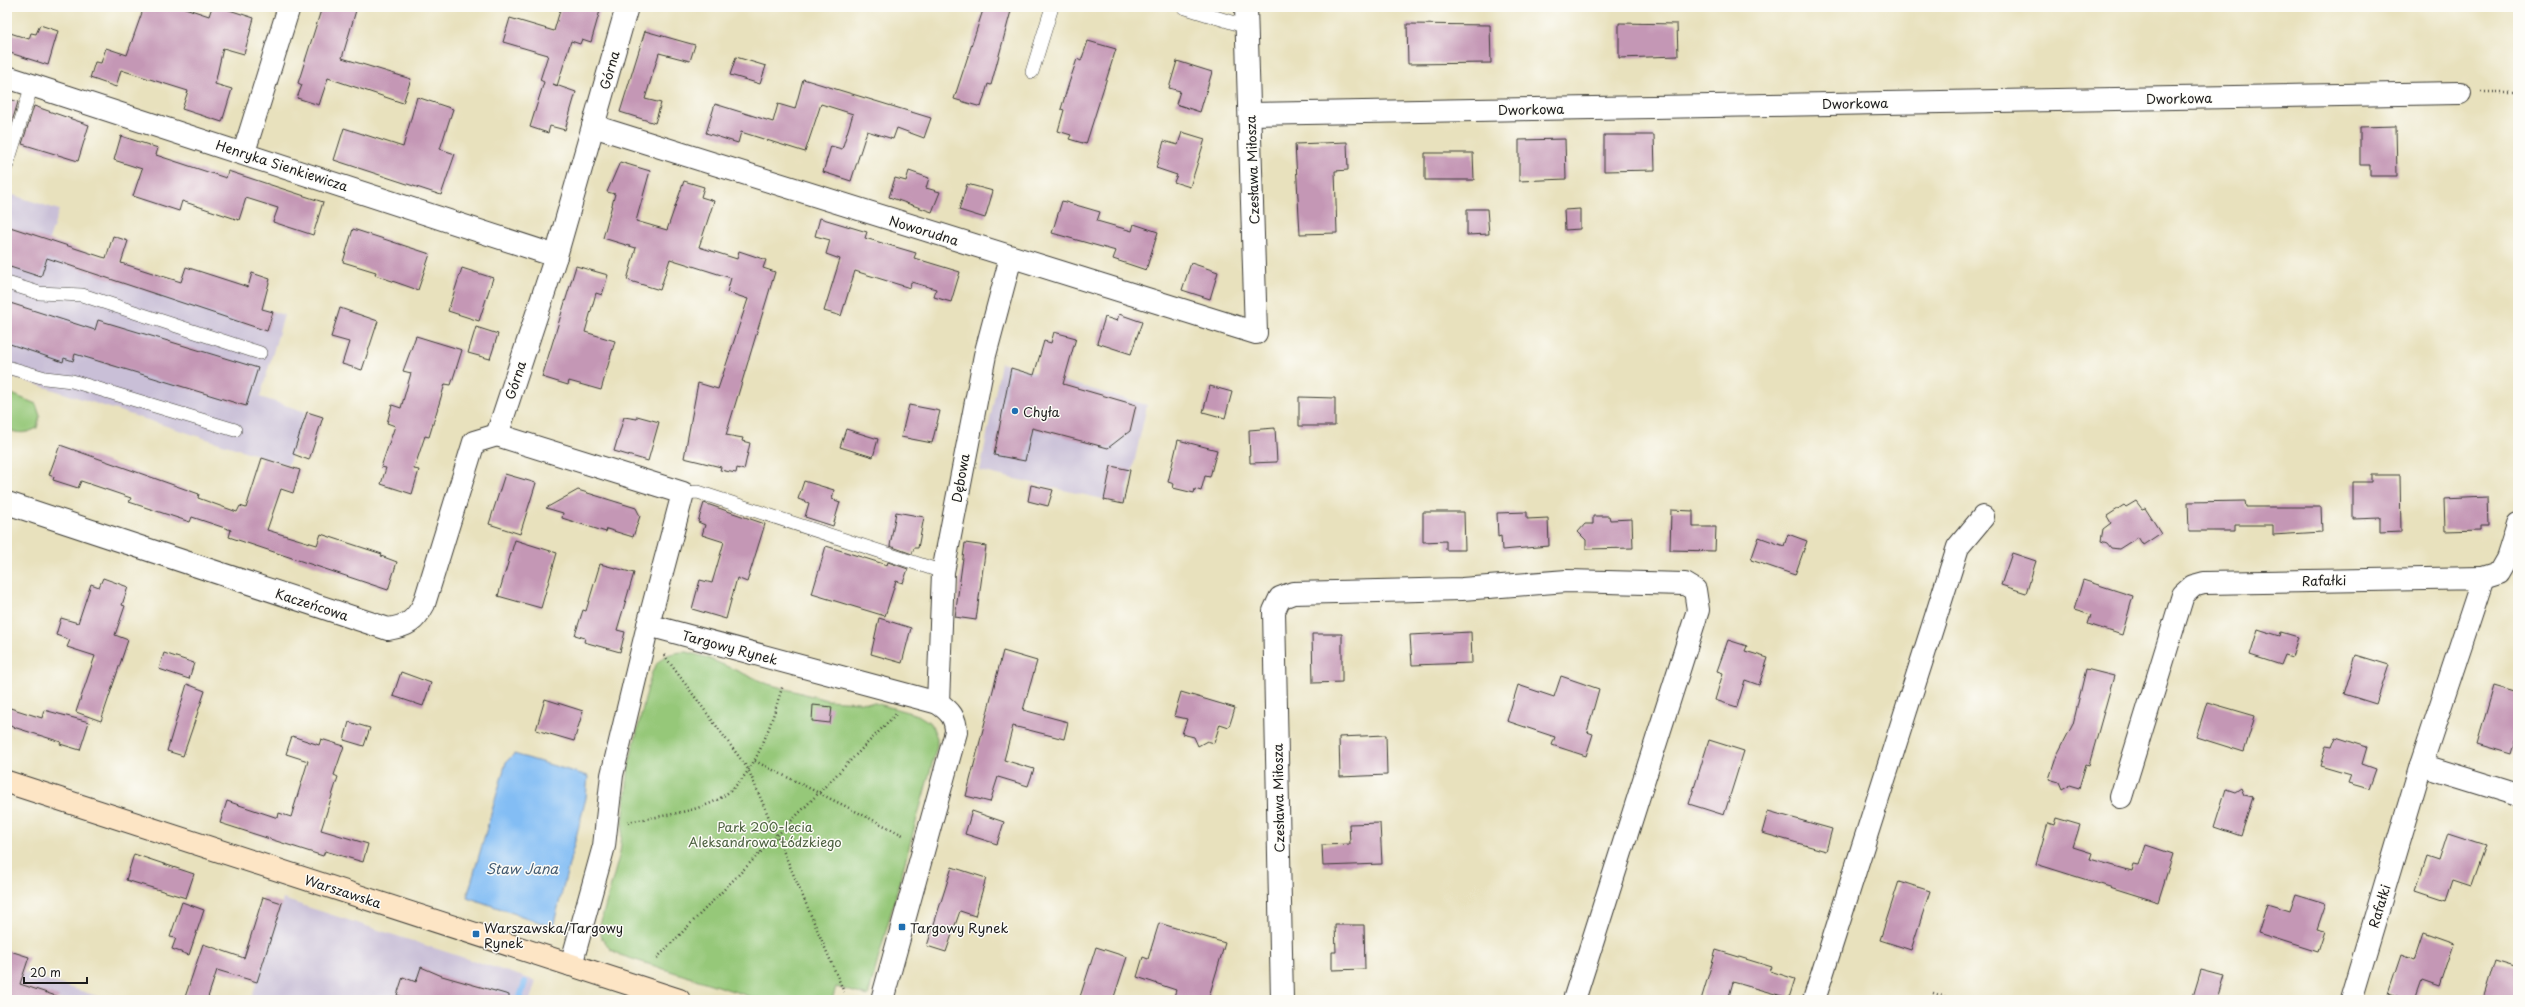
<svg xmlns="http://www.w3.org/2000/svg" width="2525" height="1007" viewBox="0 0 2525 1007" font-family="'Playpen Sans',sans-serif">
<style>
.industrial{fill:#c9bfd7}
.green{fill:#96c879;stroke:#59724a}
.water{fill:#83bdf4;stroke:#506c88}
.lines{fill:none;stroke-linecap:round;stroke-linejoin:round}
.stream{stroke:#83bdf4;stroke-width:6}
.building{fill:#c497b5}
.lane-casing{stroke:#3b3a34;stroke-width:14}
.street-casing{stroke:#3b3a34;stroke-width:24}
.secondary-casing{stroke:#3b3a34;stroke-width:24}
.path{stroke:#3b3a34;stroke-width:2.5;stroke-dasharray:1 3;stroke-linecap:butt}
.lane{stroke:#fff;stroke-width:13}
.street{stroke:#fff;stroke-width:22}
.secondary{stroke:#fde5c5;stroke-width:22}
.poi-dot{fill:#1f6fb2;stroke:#fdfcf7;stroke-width:1.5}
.labels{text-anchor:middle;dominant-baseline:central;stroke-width:3;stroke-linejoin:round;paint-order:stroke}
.street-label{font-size:13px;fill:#1c1c1c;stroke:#fdfcf7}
.poi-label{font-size:13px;fill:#1c1c1c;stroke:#fdfcf7;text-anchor:start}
.park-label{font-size:13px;fill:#4d6141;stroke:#fdfcf7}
.water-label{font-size:14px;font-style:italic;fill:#455c72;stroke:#fdfcf7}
</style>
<rect width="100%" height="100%" fill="#fdfcf7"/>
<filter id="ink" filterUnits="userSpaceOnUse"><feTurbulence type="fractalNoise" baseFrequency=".025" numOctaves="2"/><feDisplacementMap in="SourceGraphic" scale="8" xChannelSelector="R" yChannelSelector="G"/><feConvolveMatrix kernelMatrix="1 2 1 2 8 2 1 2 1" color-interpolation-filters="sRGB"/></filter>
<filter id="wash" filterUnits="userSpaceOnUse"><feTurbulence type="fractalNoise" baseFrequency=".012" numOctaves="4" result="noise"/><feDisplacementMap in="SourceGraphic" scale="16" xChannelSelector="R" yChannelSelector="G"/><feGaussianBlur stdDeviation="0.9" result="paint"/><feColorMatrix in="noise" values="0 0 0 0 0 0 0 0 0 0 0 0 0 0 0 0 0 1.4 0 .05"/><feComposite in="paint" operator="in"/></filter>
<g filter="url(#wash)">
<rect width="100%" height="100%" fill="#e8e1bd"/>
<g class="industrial">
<polygon points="7,193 59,210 49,240 284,315 260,397 306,412 288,465 7,375"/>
<polygon points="1001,363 1147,405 1125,504 980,471"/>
<polygon points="283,899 536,981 530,1000 251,1000"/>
<polygon points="7,967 109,1000 7,1000"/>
</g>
<g class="green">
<path d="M7,392L36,404L40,416L37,428C26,434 18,434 7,429Z"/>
<path d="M687,652L705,657L768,684L827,700L875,703L918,715L931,723L937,738V746L868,996L836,987L832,1000H761L620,955L610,949L602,939L600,925L620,853L629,764L651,675C658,657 668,652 687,652Z"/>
</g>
<polygon class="water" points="514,754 588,776 586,798 553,927 467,897 506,762"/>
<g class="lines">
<polyline class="stream" points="519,1000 525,982"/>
</g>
<g id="blocks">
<g class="building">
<polygon points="144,7 182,7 209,16 212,7 220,7 254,18 244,54 223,48 215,84 232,89 222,122 182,109 188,91 121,70 116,87 90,78 95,62 101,63 106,48 127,55"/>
<polygon points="322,7 357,7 342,58 411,79 403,103 328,78 319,105 297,98 302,85 298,83"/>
<polygon points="561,7 601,7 591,42 582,39 580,44 571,41 557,86 553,84 576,92 565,130 550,126 548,133 530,127 544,82 540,80 548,55 503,42 510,18 554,31"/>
<polygon points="984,7 997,7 1011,11 991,85 988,84 981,107 954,99"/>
<polygon points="1619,23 1677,24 1678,56 1619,58"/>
<polygon points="1407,24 1490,25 1491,63 1408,64"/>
<polygon points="40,25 58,31 48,65 7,52 7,32 29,39 31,33 36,34"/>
<polygon points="645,31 695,45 690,61 659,53 645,99 661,103 655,123 620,112"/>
<polygon points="1088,41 1116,49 1086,144 1069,139 1071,135 1058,131 1064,110 1061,109 1069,83 1077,59 1081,61"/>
<polygon points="736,57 766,66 760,84 730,75"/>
<polygon points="1177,61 1212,72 1200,112 1176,104 1180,91 1169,88"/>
<polygon points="803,79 931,118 924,138 897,128 893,139 867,131 851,181 823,172 831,146 842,149 853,114 821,104 805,152 741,132 738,143 706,133 715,104 773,122 778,104 795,109"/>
<polygon points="417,97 453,109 440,149 455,154 441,195 334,160 344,128 403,147"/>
<polygon points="7,98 18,102 7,138"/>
<polygon points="34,106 89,125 78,161 22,144"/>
<polygon points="2396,126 2397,176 2370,176 2370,165 2360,165 2360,127"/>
<polygon points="1182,132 1205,139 1190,187 1174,182 1177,175 1156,168 1164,141 1178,145"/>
<polygon points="1604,135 1654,135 1655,170 1604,171"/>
<polygon points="121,136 158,148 156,155 226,178 228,171 323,202 313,235 273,222 278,208 246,198 239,220 182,201 179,211 133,196 142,169 114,160"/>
<polygon points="1565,139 1566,179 1519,181 1519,140"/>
<polygon points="1347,142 1348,170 1335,171 1337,233 1300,234 1295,144"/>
<polygon points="1425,153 1473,153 1474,180 1425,180"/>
<polygon points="620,162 650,171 636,221 667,230 684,181 704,187 701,197 714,201 699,247 737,259 739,251 766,260 763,268 775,272 726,435 743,438 742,441 750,443 744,470 737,468 736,473 720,470 721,467 684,458 698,383 718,389 748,299 727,292 731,278 670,259 660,290 627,280 636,248 603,238 615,194 607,192"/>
<polygon points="909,171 929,178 926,188 940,192 932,212 889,197 895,178 906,181"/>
<polygon points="967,184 993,191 985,218 959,210"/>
<polygon points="1062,201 1100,212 1097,221 1132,231 1134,224 1158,232 1146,270 1113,259 1116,251 1052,233"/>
<polygon points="1467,209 1487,209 1489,234 1467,235"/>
<polygon points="1580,209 1580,229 1565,230 1564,210"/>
<polygon points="820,218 867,232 865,238 916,253 914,258 960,272 951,302 934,297 936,289 911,282 910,288 855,271 841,316 824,311 840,259 826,254 830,240 815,236"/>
<polygon points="7,226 102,257 106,258 113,236 128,241 121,263 181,282 186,267 248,287 252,273 270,279 262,309 273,312 267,331 47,258 41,277 7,266"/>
<polygon points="353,229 430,254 418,290 375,275 376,272 343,262"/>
<polygon points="1191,263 1218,272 1210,299 1182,290"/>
<polygon points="576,266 608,275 602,295 596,293 585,332 615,341 601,390 569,381 568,385 542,377"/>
<polygon points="462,268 493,278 479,321 448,311"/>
<polygon points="7,302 95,330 98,320 258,368 246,406 75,354 73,361 64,358 63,362 7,343"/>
<polygon points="340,308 378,321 362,370 342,364 349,342 331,337"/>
<polygon points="1119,314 1142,322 1131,354 1097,343 1105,317 1117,321"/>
<polygon points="476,327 498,334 490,359 468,353"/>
<polygon points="1054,332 1076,338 1063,384 1136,405 1130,431 1108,448 1032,428 1025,461 994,455 1011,368 1034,375 1044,341 1051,343"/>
<polygon points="416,336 462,350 451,385 445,384 429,437 425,436 414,469 419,470 412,494 381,484 386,468 381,467 395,426 387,423 392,405 401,408 411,373 403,371"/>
<polygon points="1210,386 1232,392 1225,418 1203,412"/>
<polygon points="1299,397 1335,398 1335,426 1299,426"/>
<polygon points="909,405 940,411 932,443 901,437"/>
<polygon points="307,412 323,417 309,460 293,454"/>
<polygon points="637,416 659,422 648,461 614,451 624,417 637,419"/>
<polygon points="1275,428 1277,462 1250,463 1249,430"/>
<polygon points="846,429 878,439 873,457 840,447"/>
<polygon points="1178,440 1217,450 1210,477 1205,476 1201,491 1195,489 1194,493 1173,488 1174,484 1168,482"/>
<polygon points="60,445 199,494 198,498 237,512 240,506 246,508 262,458 300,470 293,493 281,489 267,530 317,545 321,534 382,554 381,556 397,562 388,590 229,537 231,530 192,517 190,522 129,502 131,498 81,481 78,488 53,480 54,477 49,475"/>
<polygon points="1111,466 1130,470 1123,504 1104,500"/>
<polygon points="505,474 536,483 520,534 489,524"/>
<polygon points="2371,475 2400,475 2401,532 2380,533 2380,518 2353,519 2353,482 2371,482"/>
<polygon points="804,481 834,490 832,499 840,502 833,526 805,517 809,503 798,499"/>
<polygon points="1031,485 1053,490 1048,506 1028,501"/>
<polygon points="578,490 636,508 640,516 633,537 607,529 606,532 562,518 563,513 546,508"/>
<polygon points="2487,497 2488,526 2480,526 2480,530 2445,531 2444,499"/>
<polygon points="2136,501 2142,509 2145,508 2161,533 2143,545 2138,537 2119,549 2111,548 2107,543 2101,541 2103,529 2111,523 2107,516 2124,505 2126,507"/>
<polygon points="2245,501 2246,507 2321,507 2322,532 2273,535 2273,525 2235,525 2235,531 2189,531 2188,502"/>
<polygon points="704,503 765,524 747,582 737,578 726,619 692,609 700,580 712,583 724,542 702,535 705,525 698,522"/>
<polygon points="1671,510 1693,511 1693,527 1716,527 1715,551 1670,550"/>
<polygon points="896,512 924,517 918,548 914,548 912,554 890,546"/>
<polygon points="1423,512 1464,512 1465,550 1446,550 1446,541 1423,542"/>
<polygon points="1527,512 1527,519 1548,518 1549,546 1502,550 1501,536 1498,537 1497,513"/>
<polygon points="1593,516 1609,516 1610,520 1632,519 1633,548 1586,549 1586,540 1578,532 1585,524 1593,524"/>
<polygon points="1788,534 1807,541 1795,575 1751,560 1759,537 1784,546"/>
<polygon points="515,540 557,553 541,608 498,596"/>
<polygon points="965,543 986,546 976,620 955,617"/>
<polygon points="826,546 887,565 888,562 908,569 903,583 896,581 885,616 812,594"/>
<polygon points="2012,553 2036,561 2026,593 2001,585"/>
<polygon points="600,564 634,573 617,630 625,632 620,652 584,642 585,638 575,635 583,610 586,611"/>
<polygon points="103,578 128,587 122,605 125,606 115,635 128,640 101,721 76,712 95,656 67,647 70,640 56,635 61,618 78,623 91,584 99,587"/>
<polygon points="2083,580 2133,596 2122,635 2088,624 2091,615 2074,610"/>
<polygon points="879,618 911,628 902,663 871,654"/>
<polygon points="2258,629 2280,636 2281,632 2298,637 2292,657 2285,655 2281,665 2250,655"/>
<polygon points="1471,632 1472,663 1412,665 1410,635"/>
<polygon points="1312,634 1342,634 1342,682 1313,683"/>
<polygon points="1728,640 1747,646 1745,651 1768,658 1759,685 1745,680 1737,707 1715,700 1723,673 1717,671"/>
<polygon points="1003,651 1037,661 1023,710 1068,722 1064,739 1013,726 1004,760 1034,769 1028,786 998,777 990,802 966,796"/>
<polygon points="164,653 194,663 189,679 159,669"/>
<polygon points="2356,655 2389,665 2376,704 2344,694"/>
<polygon points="2086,669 2114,676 2089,765 2086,764 2079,788 2069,785 2062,789 2059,782 2049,779 2057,755 2073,724"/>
<polygon points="401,672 431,683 423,706 393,696"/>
<polygon points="1561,676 1599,689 1587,732 1593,734 1586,756 1552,745 1555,737 1507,721 1518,685 1554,697"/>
<polygon points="187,684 205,691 183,756 167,751"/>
<polygon points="2494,686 2518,693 2518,730 2511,754 2477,744"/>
<polygon points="1181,692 1235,708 1229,727 1220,724 1214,743 1207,741 1198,746 1194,737 1182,734 1187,719 1174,716"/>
<polygon points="545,699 583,711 574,741 536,730"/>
<polygon points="2207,702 2255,716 2244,752 2196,737"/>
<polygon points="813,705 832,707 830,723 812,721"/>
<polygon points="7,707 42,718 44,710 89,722 80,750 60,744 61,742 7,725"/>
<polygon points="349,722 370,728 364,746 344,740"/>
<polygon points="1386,735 1387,775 1340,777 1339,737"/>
<polygon points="292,736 319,745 321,739 344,746 334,775 338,777 321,830 368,844 363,862 325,851 323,856 220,823 227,801 278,818 279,813 291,817 308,761 286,754"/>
<polygon points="2336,737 2367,747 2362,764 2376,769 2369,789 2348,783 2351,775 2320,766 2326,746 2332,747"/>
<polygon points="1709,740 1744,751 1724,815 1689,804"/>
<polygon points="2241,788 2244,795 2253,797 2241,836 2214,827 2226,789 2235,792"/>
<polygon points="972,811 1004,822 997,844 965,834"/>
<polygon points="1768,811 1832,829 1826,851 1762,833"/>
<polygon points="2056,818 2080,825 2073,847 2092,853 2090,859 2132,871 2134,864 2139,865 2146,845 2173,854 2158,902 2036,864 2048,823 2054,825"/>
<polygon points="1380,823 1382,864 1323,866 1322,845 1350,844 1349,824"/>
<polygon points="2448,833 2485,845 2471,885 2453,879 2446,900 2416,890 2427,857 2439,861"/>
<polygon points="134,854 194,874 186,898 126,880"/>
<polygon points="952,867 986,878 975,916 960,911 946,952 927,946"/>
<polygon points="1899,881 1930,891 1911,950 1880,940"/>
<polygon points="2296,894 2326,903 2317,929 2325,931 2318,952 2258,933 2267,904 2290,911"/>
<polygon points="263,897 282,903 257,982 217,970 207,1000 184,1000 203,944 244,958"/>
<polygon points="182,902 204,910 189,955 172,949 176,938 170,937"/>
<polygon points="1159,923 1225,943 1208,1000 1173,1000 1176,990 1137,977 1143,957 1148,959"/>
<polygon points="1335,925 1364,925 1365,969 1332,970 1332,952 1336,952"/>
<polygon points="2423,933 2454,944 2440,986 2423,980 2416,1000 2405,1000 2388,994 2401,955 2414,960"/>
<polygon points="1096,947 1127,957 1113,1000 1079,1000"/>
<polygon points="7,950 29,957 20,984 59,997 58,1000 7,1000"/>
<polygon points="1716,950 1772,967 1770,971 1795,979 1789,998 1733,982 1728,1000 1701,1000"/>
<polygon points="2495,961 2518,968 2518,1000 2483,1000"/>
<polygon points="421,967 442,976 509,995 509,1000 413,1000 397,995 403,977 416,982"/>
<polygon points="2201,970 2224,976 2217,1000 2192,1000"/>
</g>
</g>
</g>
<g filter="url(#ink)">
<use href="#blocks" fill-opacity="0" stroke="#3b3a34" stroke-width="1"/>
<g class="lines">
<defs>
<g id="lane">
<polyline points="1183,7 1247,27"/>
<polyline points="1032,72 1052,7"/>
<polyline points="7,165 32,85"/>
<polyline points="7,283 39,293 82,295 260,353"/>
<polyline points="7,367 45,378 72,381 235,430"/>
<polyline points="683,493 698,492 943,572"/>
</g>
<g id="street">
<polyline points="7,77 556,256"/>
<polyline points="1250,114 2460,93"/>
<polyline points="593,126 1256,333 1246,7"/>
<polyline points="244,152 289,7"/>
<polyline points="497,435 556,256 627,7"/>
<polyline points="497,435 683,493 648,625"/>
<path d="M7,503L388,629C408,626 415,621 424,604L474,442L497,435"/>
<polyline points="2483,578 2499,573 2507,559 2518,524"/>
<polyline points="938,703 943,572 985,355 1011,257"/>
<polyline points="2421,765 2518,795"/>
<polyline points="2121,797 2183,595 2193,586 2204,583 2483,578 2421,765 2351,1000"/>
<path d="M571,965L604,846L612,775L648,625L938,703C950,711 956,718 956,732L882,1000"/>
<polyline points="1282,1000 1274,611 1280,598 1293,593 1462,589 1567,581 1685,584 1695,590 1698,610 1574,1000"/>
<polyline points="1814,1000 1958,547 1983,517"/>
</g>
<polyline id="secondary" points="7,782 679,1000"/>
</defs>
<use href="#lane" class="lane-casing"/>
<use href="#street" class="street-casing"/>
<use href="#secondary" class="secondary-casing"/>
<g class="path">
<polyline points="2481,92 2518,92"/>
<polyline points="664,655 748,769 844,992"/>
<polyline points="755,761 905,836"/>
<path d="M628,822C654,817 682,814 706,805C755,787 769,728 783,685"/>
<polyline points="657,958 896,714"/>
<polyline points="1933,993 1955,1000"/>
</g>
<use href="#lane" class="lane"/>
<use href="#street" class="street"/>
<use href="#secondary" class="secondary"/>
</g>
</g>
<g class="poi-dot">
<circle cx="1015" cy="411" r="4"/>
<rect x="898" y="923" width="8" height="8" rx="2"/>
<rect x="472" y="930" width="8" height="8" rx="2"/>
</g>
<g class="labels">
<g class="street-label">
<text transform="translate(609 70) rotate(-74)">Górna</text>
<text transform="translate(2179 98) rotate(-1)">Dworkowa</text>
<text transform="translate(1855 103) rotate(-1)">Dworkowa</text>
<text transform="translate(1531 109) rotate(-1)">Dworkowa</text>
<text transform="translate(282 165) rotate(18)">Henryka Sienkiewicza</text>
<text transform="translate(1252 170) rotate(-92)">Czesława Miłosza</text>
<text transform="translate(924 230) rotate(17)">Noworudna</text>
<text transform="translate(515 380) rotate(-72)">Górna</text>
<text transform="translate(960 478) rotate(-80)">Dębowa</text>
<text transform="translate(2324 580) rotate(-1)">Rafałki</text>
<text transform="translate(312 604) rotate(18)">Kaczeńcowa</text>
<text transform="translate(730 647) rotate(15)">Targowy Rynek</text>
<text transform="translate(1278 798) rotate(-91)">Czesława Miłosza</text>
<text transform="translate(343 891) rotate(18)">Warszawska</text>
<text transform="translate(2379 906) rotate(-73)">Rafałki</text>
</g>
<g class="poi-label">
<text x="1023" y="411">Chyła</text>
<text x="484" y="927">Warszawska/Targowy<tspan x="484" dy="15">Rynek</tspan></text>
<text x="910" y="927">Targowy Rynek</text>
</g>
<g class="park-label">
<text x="765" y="826">Park 200-lecia<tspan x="765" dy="15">Aleksandrowa Łódzkiego</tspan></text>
</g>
<g class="water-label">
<text x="522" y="868">Staw Jana</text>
</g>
</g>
<rect width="2525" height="1007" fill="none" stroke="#fdfcf7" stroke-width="24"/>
<path d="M24 977v6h63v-6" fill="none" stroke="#1c1c1c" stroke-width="2"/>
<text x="30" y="977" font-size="12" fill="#1c1c1c" stroke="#fdfcf7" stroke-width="3" paint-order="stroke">20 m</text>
</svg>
